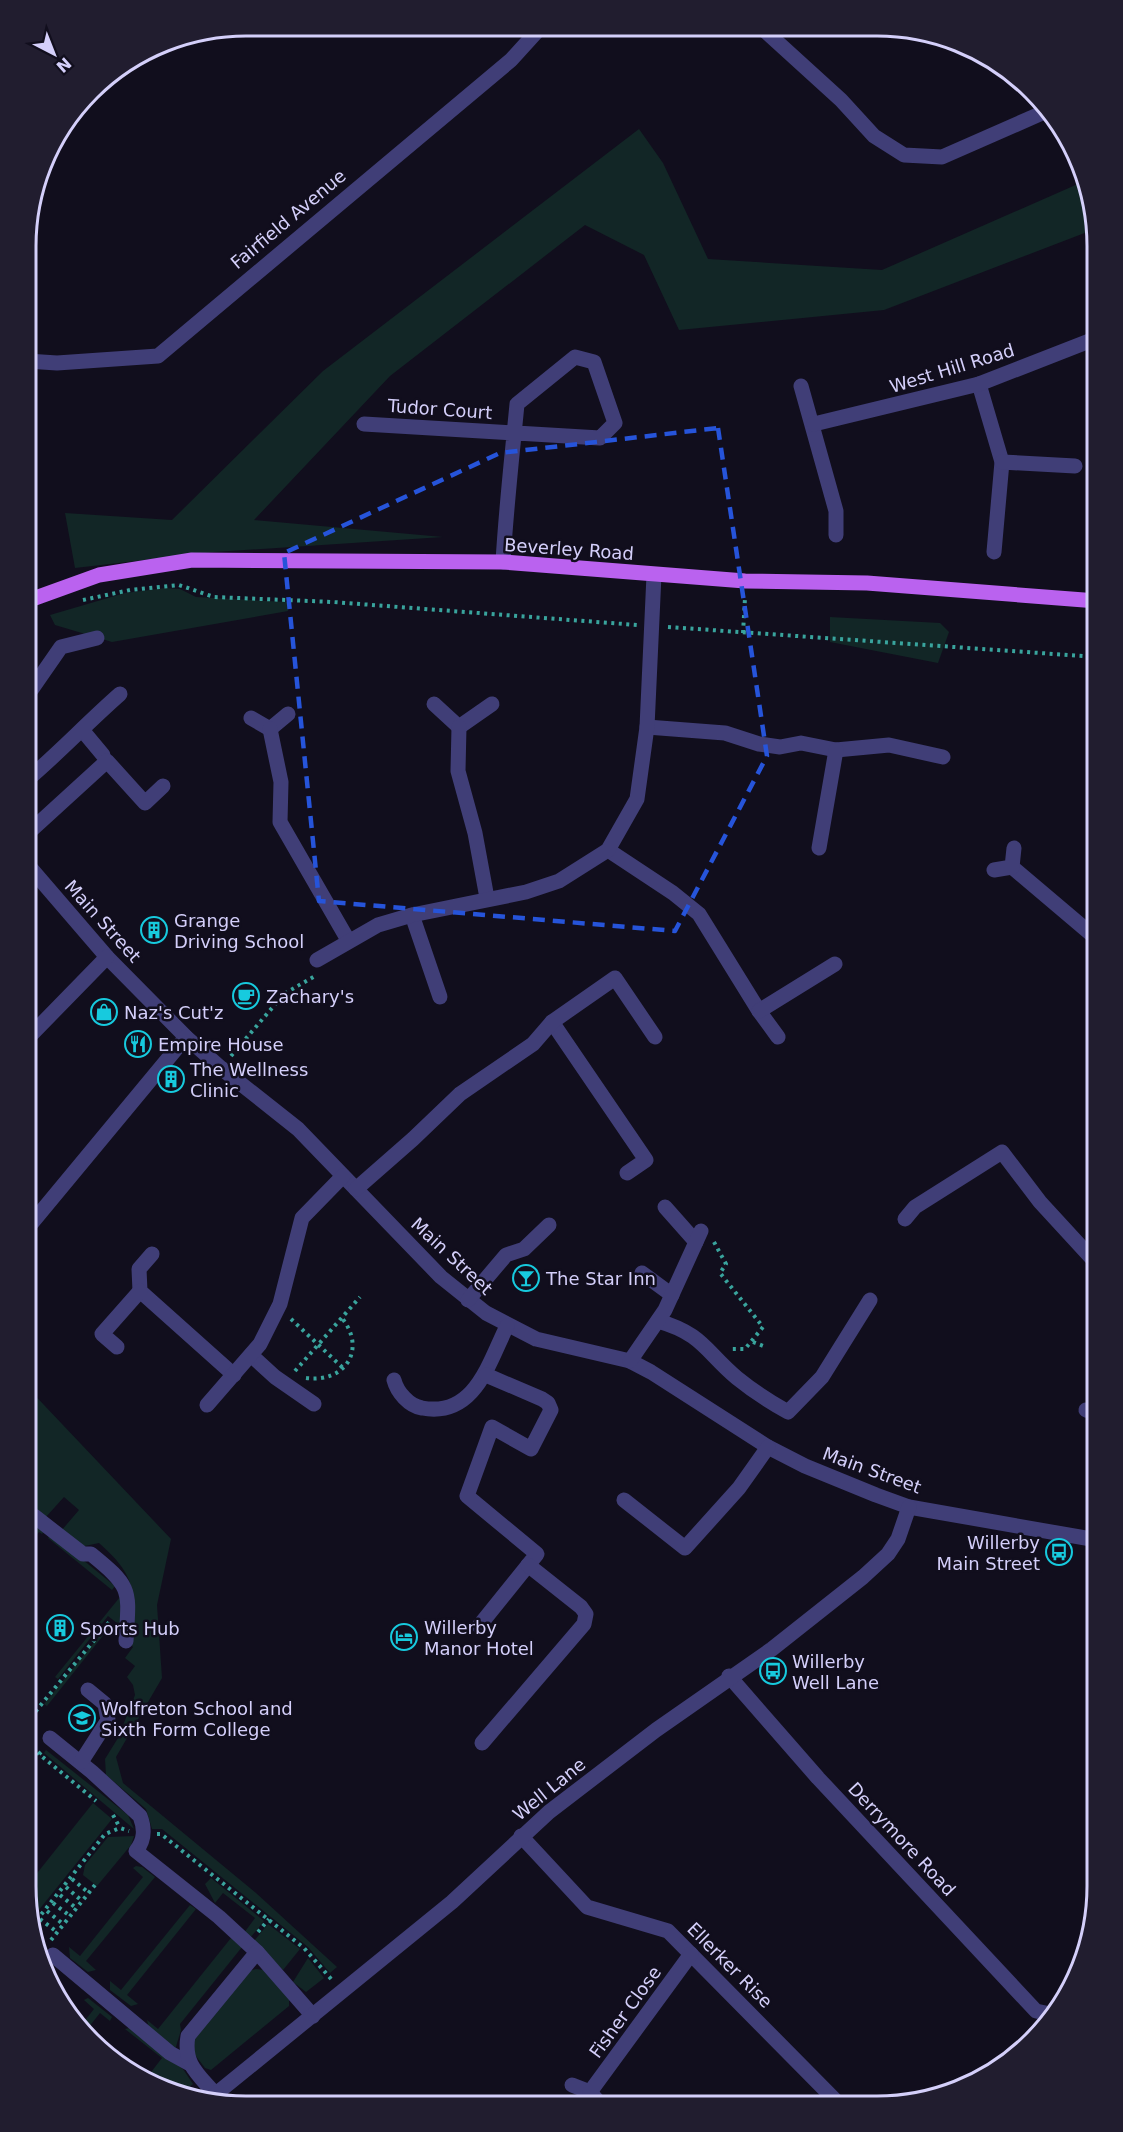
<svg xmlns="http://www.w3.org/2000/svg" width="1123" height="2132" viewBox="0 0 1123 2132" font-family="'DejaVu Sans',sans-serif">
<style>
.green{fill:#122626}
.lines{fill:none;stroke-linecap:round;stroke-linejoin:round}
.path{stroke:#39a49d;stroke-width:4;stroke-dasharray:3 4.5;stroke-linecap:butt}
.minor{stroke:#403e77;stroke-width:15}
.major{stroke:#ba62ef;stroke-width:15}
.marked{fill:none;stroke:#2654da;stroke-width:4.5;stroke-dasharray:12 8;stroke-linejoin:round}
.labels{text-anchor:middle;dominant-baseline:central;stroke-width:5;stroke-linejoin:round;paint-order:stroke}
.street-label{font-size:18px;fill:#d4cffa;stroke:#110e1d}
.poi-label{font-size:18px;fill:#d4cffa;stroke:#110e1d;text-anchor:start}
.rim{fill:none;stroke:#d4cffa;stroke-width:3}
</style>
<rect width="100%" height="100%" fill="#110e1d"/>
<g class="green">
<polygon points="639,129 663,163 708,259 882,270 1087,180 1095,229 884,310 679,330 644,255 585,225 390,376 254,520 443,537 214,552 75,568 65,513 172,520 323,371"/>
<polygon points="165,588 180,589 196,597 287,602 288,611 112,642 55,625 50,615 125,593"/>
<polygon points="830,617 940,623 949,632 938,663 830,642"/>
<path d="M26,1386L171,1539L157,1605L162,1678L116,1757L123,1783L256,1893L337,1967L330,1973L308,1947L162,1829H152L146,1809L106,1775L105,1759L118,1738L135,1695L133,1685L127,1677L135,1666L125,1658L133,1647L130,1644C134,1594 140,1579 99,1543L80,1547L61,1531L79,1510L64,1497L45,1518V1530L42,1534L39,1532L26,1549Z"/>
<polygon points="51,1534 115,1586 112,1590 48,1538"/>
<polygon points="120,1597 122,1627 108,1616 58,1679 55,1677"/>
<polygon points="109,1624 122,1634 120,1637 109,1628 47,1706 44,1704"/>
<polygon points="46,1750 128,1815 134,1829 44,1753"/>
<polygon points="93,1803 112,1819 34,1916 30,1913 26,1887"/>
<polygon points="134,1836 131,1845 97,1886 83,1875 85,1865 108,1837"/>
<polygon points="136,1866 142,1867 155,1877 86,1961 96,1970 88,1972 70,1958 69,1947 80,1956 143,1877 133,1868"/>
<polygon points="211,1878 264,1921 250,1938 244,1933 255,1918 223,1893 215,1903 205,1884"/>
<polygon points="190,1905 196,1909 127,1995 138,2004 131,2006 110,1990 110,1981 121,1990"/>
<polygon points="268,1924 300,1949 283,1970 254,1941"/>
<polygon points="231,1938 242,1947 180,2024 181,2030 175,2050 149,2028 147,2020 158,2029"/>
<polygon points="308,1958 324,1978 306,1992 293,1982"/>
<polygon points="256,1969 264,1970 289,1998 289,2006 211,2070 205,2068 192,2051 193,2038 249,1971"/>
<polygon points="88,1998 112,2017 110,2021 100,2013 84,2033 79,2028 94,2009 84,2000"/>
<polygon points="129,2028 183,2069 193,2084 180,2095 161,2090 145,2080 162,2058 125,2029"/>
</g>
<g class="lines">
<g class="path">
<polyline points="83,600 130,590 179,585 214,597 333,602 637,625"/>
<polyline points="668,627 1097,657"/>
<polyline points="743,633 745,598"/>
<polyline points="231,1056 284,994 315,976"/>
<polyline points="714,1242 726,1264 720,1273 763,1327 745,1349 731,1349"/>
<polyline points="291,1319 343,1368"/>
<polyline points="753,1342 766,1347"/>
<polyline points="295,1371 360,1297"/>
<path d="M306,1378C345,1383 367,1350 342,1318"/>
<polyline points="26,1722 37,1731"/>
<polyline points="26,1723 110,1621"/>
<polyline points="26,1738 35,1745"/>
<polyline points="41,1752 39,1754 96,1801"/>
<polyline points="113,1815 120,1828"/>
<polyline points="157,1834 161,1834 304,1948 332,1980"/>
<polyline points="72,1879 89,1893"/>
<polyline points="66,1887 82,1901"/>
<polyline points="60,1895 76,1908"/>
<polyline points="53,1903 70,1916"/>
<polyline points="47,1911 63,1924"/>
<polyline points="40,1919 57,1932"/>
<polyline points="32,1926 105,1834 120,1828 129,1831"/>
<polyline points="258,1932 269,1919"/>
<polyline points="51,1940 95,1885"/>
</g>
<g class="minor">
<polyline points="763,29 841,100 874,136 904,155 942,157 1049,110"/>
<polyline points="27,361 57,363 158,356 511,60 541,27"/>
<polyline points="979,384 1002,462 994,552"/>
<polyline points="801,386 836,511 836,535"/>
<path d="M364,424L600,438L615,423L594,362L575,357L517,404C512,457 506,509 503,562"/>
<polyline points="814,424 979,384 1097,338"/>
<polyline points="1002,462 1075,466"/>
<polyline points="27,696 61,647 97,638"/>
<polyline points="434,704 459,727 492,704"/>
<polyline points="251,718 270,729 288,714"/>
<polyline points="459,727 458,771 475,833 487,898"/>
<polyline points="647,727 725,733 759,744 780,747 801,743 836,750 889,745 943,757"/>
<polyline points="270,729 281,782 280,822 348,940"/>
<polyline points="83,731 103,755"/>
<path d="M27,780C59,753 88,722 120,694"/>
<polyline points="27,834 107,761 145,803 163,786"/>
<polyline points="819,848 836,750"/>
<polyline points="608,850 673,893 699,914 759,1011 778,1037"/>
<polyline points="27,864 107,957 186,1037 221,1068 298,1129 441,1277 486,1313 536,1339 630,1361 651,1372 768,1447 805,1466 876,1495 909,1507 1097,1540"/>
<polyline points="1012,867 1097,939"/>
<polyline points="994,870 1012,867 1014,848"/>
<polyline points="412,915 440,997"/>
<polyline points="317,960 378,925 412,915 526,892 559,881 608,850 637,799 647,727 654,575"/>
<polyline points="759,1011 835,964"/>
<polyline points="552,1022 646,1160 627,1173"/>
<polyline points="26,1040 107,957"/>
<polyline points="356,1189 413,1139 460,1094 533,1044 552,1022 615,978 655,1037"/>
<polyline points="665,1207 696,1242"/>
<polyline points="905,1219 915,1207 1002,1152 1040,1202 1097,1264"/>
<polyline points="26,1230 186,1037"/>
<polyline points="152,1254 139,1269 140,1291 234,1375"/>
<polyline points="642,1273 672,1295"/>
<polyline points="468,1300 506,1255 524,1249 549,1225"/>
<path d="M658,1321C703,1334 705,1351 737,1378C753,1391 770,1402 788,1412L822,1377L870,1300"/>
<polyline points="117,1347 102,1334 140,1291"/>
<polyline points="251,1355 275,1377 314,1404"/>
<polyline points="630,1361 665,1310 701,1231"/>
<path d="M394,1380C397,1392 409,1406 422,1408C475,1418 489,1362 507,1326"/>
<polyline points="207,1405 260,1344 280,1304 302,1218 343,1176"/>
<polyline points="1086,1410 1097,1412"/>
<polyline points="624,1500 685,1548 739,1488 768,1447"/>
<path d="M34,1516L83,1554H91C133,1588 129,1590 126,1641"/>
<polyline points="479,1626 537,1554 467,1496 492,1427 531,1449 551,1410 548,1403 542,1399 486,1375"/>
<polyline points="729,1676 818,1778 1036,2011 1055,2015"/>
<path d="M50,1738L92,1772L140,1816C145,1829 145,1840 136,1851L219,1917L257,1952L313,2016"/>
<polyline points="482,1743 584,1624 586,1614 581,1607 528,1565"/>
<polyline points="81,1762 108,1720 105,1704 88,1690"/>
<polyline points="521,1836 587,1907 668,1931 841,2106"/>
<polyline points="53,1955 170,2053 190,2064"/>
<polyline points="572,2085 590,2092 602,2106"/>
<polyline points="590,2092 691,1954"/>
<path d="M215,2094C198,2074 183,2064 188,2036L257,1952"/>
<polyline points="206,2102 452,1902 549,1812 656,1730 772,1649 863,1577 888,1554 898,1539 909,1507"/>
</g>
<polyline class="major" points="27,601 99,575 192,560 503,562 745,581 867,583 1097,601"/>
</g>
<path class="marked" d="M718,428L767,756L675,931L319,901L284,553L500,453Z"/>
<defs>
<symbol id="building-ring" viewBox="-11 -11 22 22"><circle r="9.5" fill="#110e1d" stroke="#17cade" stroke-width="1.5"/><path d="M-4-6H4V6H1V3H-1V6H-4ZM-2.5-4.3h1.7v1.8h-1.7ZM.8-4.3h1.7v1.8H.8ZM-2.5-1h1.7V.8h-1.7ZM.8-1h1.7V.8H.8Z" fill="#17cade"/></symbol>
<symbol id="cafe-ring" viewBox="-11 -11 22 22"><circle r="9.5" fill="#110e1d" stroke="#17cade" stroke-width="1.5"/><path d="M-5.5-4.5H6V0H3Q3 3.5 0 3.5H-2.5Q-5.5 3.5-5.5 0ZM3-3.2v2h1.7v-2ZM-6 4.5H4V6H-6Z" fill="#17cade"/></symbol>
<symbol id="shop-ring" viewBox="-11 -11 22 22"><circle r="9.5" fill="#110e1d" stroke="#17cade" stroke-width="1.5"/><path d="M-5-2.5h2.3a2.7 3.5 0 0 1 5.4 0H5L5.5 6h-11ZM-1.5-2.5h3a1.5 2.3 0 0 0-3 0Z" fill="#17cade"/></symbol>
<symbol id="restaurant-ring" viewBox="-11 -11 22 22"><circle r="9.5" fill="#110e1d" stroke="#17cade" stroke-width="1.5"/><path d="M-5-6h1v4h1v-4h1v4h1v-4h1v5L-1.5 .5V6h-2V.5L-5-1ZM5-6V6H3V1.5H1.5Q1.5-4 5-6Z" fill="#17cade"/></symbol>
<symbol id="bar-ring" viewBox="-11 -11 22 22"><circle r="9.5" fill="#110e1d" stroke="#17cade" stroke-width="1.5"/><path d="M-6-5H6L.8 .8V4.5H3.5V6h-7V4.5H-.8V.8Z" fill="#17cade"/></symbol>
<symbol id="bus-ring" viewBox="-11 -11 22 22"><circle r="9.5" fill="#110e1d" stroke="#17cade" stroke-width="1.5"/><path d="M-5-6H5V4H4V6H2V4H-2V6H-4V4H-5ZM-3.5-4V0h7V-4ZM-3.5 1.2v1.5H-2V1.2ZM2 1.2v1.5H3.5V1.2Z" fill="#17cade"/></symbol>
<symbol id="hotel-ring" viewBox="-11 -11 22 22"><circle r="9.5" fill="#110e1d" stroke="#17cade" stroke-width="1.5"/><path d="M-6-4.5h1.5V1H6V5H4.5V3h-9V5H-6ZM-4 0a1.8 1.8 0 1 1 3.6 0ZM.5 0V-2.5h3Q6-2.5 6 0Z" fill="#17cade"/></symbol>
<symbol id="school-ring" viewBox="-11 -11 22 22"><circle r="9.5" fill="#110e1d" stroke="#17cade" stroke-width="1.5"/><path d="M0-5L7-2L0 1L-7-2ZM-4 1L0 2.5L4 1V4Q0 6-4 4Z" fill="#17cade"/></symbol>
</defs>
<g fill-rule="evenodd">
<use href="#building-ring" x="139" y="915" width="30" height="30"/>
<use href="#cafe-ring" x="231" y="981" width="30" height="30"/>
<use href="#shop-ring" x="89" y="997" width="30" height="30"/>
<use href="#restaurant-ring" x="123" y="1029" width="30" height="30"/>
<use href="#building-ring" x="156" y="1064" width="30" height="30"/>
<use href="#bar-ring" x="511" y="1263" width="30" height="30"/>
<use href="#bus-ring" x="1044" y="1537" width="30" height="30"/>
<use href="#building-ring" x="45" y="1613" width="30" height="30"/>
<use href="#hotel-ring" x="389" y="1622" width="30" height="30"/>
<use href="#bus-ring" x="758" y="1656" width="30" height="30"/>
<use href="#school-ring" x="67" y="1703" width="30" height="30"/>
</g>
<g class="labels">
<g class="street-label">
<text transform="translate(288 219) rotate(-40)">Fairfield Avenue</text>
<text transform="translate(952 368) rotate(-17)">West Hill Road</text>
<text transform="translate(440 409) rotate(4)">Tudor Court</text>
<text transform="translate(569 549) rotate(4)">Beverley Road</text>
<text transform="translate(103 921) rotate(48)">Main Street</text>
<text transform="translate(452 1256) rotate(43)">Main Street</text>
<text transform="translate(872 1470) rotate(20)">Main Street</text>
<text transform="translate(549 1789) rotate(-39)">Well Lane</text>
<text transform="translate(902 1839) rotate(47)">Derrymore Road</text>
<text transform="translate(730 1965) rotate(45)">Ellerker Rise</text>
<text transform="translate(625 2012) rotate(-54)">Fisher Close</text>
</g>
<g class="poi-label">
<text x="174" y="920">Grange<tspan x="174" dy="21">Driving School</tspan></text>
<text x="266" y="996">Zachary's</text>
<text x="124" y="1012">Naz's Cut'z</text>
<text x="158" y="1044">Empire House</text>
<text x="190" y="1069">The Wellness<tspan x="190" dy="21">Clinic</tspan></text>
<text x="546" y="1278">The Star Inn</text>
<text x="1040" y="1542" text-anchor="end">Willerby<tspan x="1040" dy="21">Main Street</tspan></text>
<text x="424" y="1627">Willerby<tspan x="424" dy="21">Manor Hotel</tspan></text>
<text x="80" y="1628">Sports Hub</text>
<text x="792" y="1661">Willerby<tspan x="792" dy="21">Well Lane</tspan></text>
<text x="101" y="1708">Wolfreton School and<tspan x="101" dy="21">Sixth Form College</tspan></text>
</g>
</g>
<path d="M0 0H1123V2132H0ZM246 36H877A210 210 0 0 1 1087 246V1886A210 210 0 0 1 877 2096H246A210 210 0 0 1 36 1886V246A210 210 0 0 1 246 36Z" fill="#211d2f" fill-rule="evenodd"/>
<path class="rim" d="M246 36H877A210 210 0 0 1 1087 246V1886A210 210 0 0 1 877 2096H246A210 210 0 0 1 36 1886V246A210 210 0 0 1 246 36Z"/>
<g transform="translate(54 54) rotate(138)" stroke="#110e1d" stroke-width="4.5" paint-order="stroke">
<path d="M0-4.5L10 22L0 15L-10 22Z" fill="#d4cffa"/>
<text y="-9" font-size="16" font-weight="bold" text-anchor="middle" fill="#d4cffa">N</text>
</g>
</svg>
